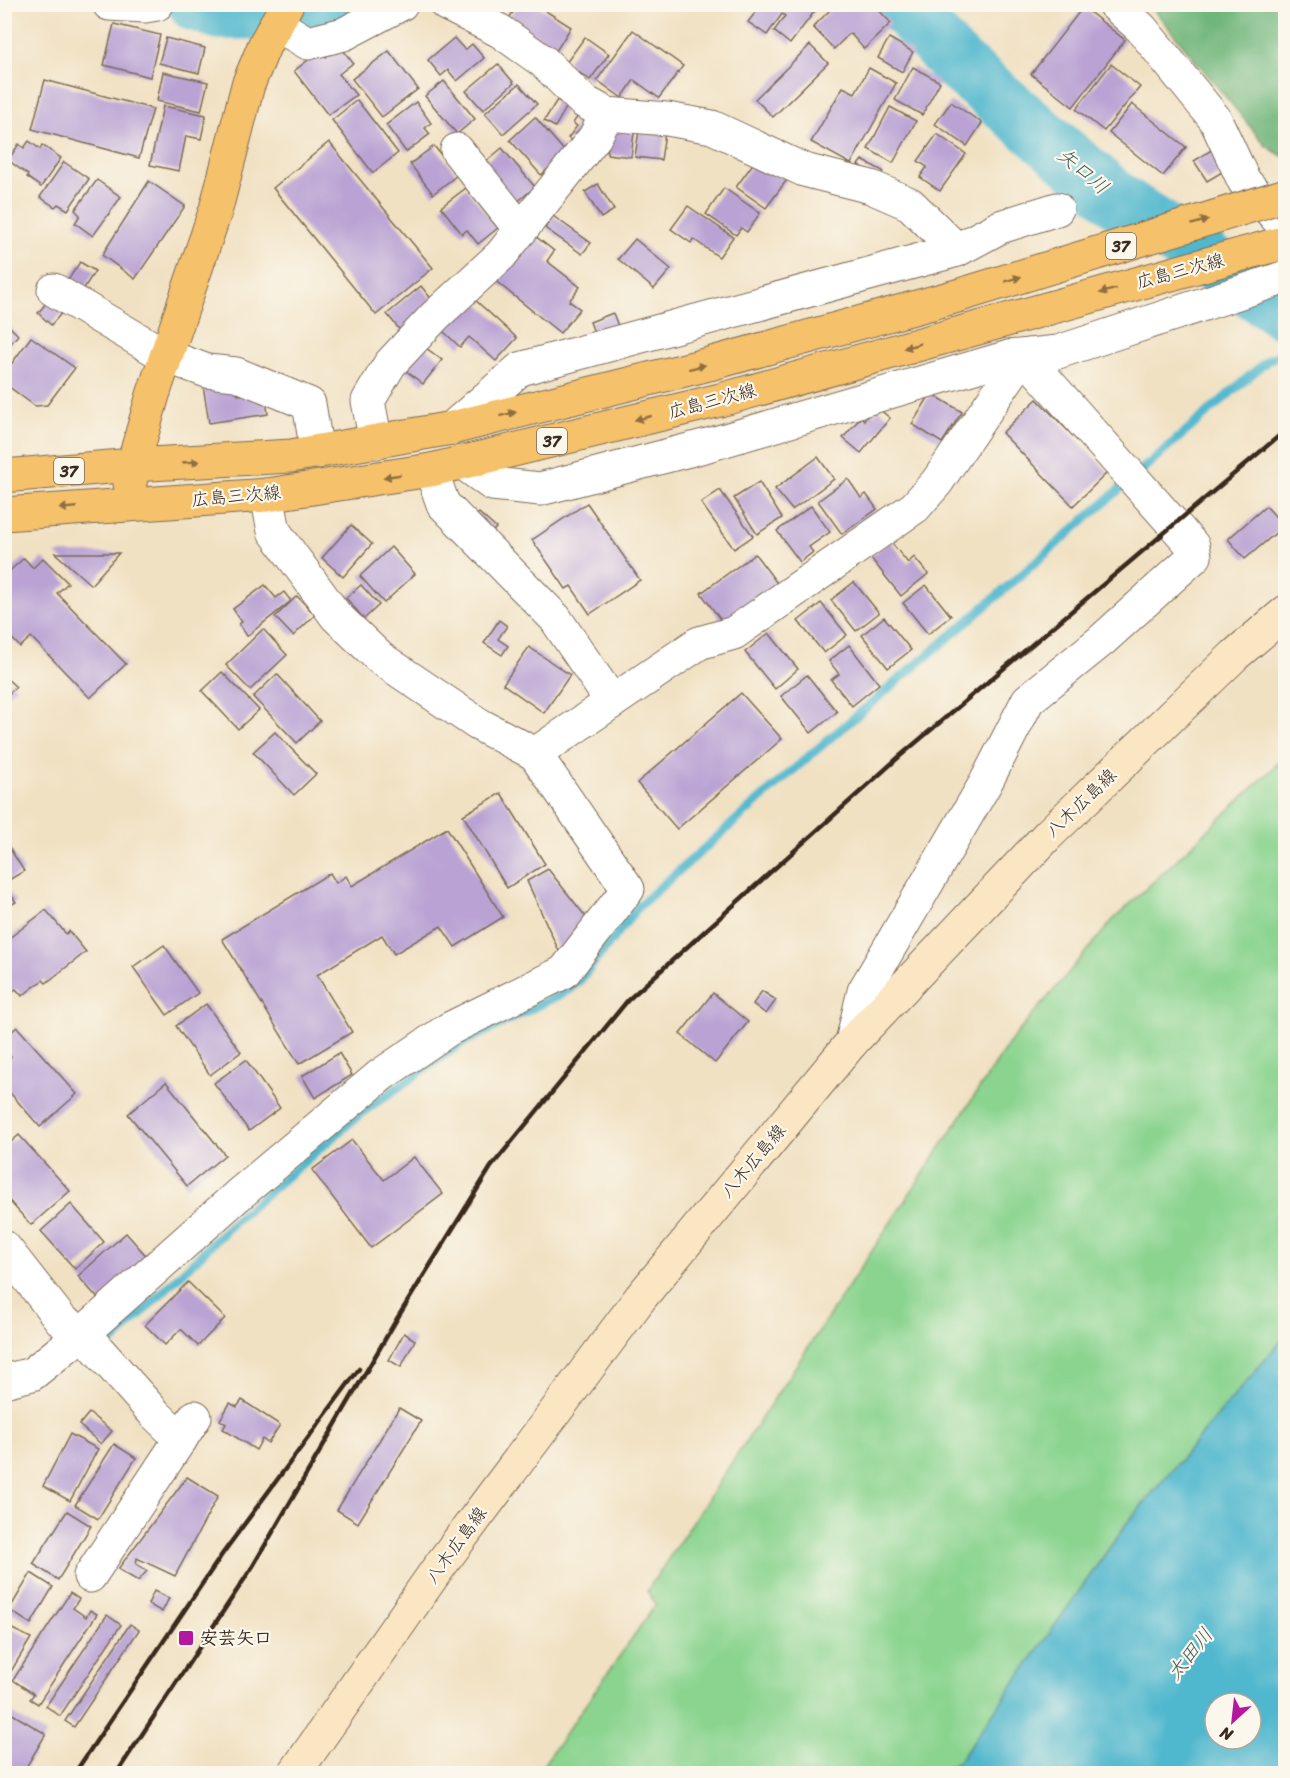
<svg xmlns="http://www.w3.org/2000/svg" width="1290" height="1778" viewBox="0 0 1290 1778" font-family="Sriracha,'Klee One',sans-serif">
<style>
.green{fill:#8bd490;stroke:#637f57;stroke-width:1.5}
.forest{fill:#70b67a;stroke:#56704c;stroke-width:1.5}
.water{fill:#50b7ce;stroke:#467076;stroke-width:1.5;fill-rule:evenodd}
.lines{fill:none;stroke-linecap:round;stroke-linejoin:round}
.stream{stroke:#50b7ce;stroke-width:9}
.river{stroke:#50b7ce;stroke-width:56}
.building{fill:#baa3d4}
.minor-casing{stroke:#7b6a58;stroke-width:35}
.secondary-casing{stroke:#7b6a58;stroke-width:35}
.primary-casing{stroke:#7b6a58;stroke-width:35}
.minor{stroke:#fff;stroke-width:33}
.secondary{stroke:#fbe6c4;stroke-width:33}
.primary{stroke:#f5c16b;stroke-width:33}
.rail{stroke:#3b2a1e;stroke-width:4.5}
.primary-bridge-casing{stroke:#7b6a58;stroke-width:35;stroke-linecap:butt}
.primary-bridge{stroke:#f5c16b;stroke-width:33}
.oneway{fill:#8f6e41}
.poi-dot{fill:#b5179e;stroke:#fbf7ec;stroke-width:2}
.labels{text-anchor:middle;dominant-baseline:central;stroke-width:4.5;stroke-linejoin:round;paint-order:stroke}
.shield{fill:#fbf7ec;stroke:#75685c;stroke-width:1.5}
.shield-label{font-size:16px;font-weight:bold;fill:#3b2a1e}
.street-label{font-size:18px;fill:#3b2a1e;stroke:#fbf7ec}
.poi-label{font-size:18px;font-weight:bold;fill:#3b2a1e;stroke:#fbf7ec;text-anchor:start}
.water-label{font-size:20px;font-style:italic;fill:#425b5c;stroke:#fbf7ec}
</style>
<rect width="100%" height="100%" fill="#fbf7ec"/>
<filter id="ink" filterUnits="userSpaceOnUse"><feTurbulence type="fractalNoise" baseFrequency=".0167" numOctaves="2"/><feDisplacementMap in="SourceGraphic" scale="12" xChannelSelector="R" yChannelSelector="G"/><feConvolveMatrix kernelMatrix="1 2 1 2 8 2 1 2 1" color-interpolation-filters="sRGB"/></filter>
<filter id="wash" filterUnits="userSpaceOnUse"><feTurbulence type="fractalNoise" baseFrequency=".008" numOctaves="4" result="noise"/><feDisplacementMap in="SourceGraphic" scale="24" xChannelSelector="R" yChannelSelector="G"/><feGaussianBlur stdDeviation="1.35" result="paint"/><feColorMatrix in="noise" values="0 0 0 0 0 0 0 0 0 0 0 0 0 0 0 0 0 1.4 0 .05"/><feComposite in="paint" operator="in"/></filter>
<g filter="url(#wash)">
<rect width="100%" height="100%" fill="#f1e1c3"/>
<polygon class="green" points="1285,757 1285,1336 1127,1523 961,1759 942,1773 537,1774 656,1604 647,1591 1010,1042 1112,921"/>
<polygon class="forest" points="1150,5 1285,5 1285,158 1266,146"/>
<path class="water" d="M1285,1336V1773H942L961,1759L1127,1523ZM1215,1703H1251V1739H1215Z"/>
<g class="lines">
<polyline class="stream" points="113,1341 237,1219 361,1113 460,1044 569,990 581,979 639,906 808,757 975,615 1268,360 1286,351"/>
<g class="river">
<polyline points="196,4 220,12 333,10 345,4"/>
<polyline points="901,4 952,59 1119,201 1286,313"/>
</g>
</g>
<g id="blocks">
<g class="building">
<polygon points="518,4 535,4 571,27 556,51 508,20"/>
<polygon points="762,4 769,5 820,4 790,44 774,31 785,16 782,14 767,35 748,22"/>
<polygon points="836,4 873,4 891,23 864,49 850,33 834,49 813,27"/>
<polygon points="1083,7 1125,40 1073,107 1031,74"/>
<polygon points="114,24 160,35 150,77 104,65"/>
<polygon points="633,30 683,66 659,98 634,80 622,98 597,80"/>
<polygon points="585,37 609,54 590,80 566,63"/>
<polygon points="166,38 205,48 199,73 159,63"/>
<polygon points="454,38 465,50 472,44 484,58 457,81 448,70 441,76 428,60"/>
<polygon points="889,38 913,52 902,72 878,58"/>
<polygon points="810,45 828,63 773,117 755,99"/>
<polygon points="340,46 353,63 339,74 356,95 328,115 294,71 321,50 326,57"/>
<polygon points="389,51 418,89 382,117 352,79"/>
<polygon points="498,64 514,83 483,110 466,91"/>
<polygon points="1111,64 1140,87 1104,131 1076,109"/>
<polygon points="913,67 940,82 922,115 895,100"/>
<polygon points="869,68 896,83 851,164 811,142 843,87 855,93"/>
<polygon points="163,72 208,82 201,111 157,101"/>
<polygon points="45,80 153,109 139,158 32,129"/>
<polygon points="444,81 475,119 457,134 425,96"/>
<polygon points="519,84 537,104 503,134 485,113"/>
<polygon points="357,100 398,153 373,173 332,120"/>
<polygon points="557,100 567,106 555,127 544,121"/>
<polygon points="416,102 431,123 425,128 430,134 406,152 386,125"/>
<polygon points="951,102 982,123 967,146 935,124"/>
<polygon points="1132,104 1186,147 1163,176 1109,133"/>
<polygon points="163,106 206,115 201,139 186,136 179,171 150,165"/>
<polygon points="890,107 916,121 893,163 868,149"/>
<polygon points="583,109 601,122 581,148 568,138 577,126 573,123"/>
<polygon points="535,117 566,153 541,175 510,140"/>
<polygon points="610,130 634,133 631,157 607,154"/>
<polygon points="639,130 665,133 661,160 635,157"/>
<polygon points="937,134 966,154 940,191 920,177 927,167 918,161"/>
<polygon points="29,141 40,149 42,145 61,158 41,187 27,177 28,175 8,160 19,144 24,148"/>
<polygon points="329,142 433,268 376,315 273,188"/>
<polygon points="434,146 457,175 433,194 410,164"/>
<polygon points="1216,147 1229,168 1207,181 1194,161"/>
<polygon points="502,148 535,187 516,203 483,164"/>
<polygon points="862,160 883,171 880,178 858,165"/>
<polygon points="755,161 789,177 766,208 736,187"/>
<polygon points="64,162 89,179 68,210 58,204 55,207 40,197"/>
<polygon points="97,180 121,197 93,236 75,223 80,215 75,210"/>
<polygon points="149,181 185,206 135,279 102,255"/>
<polygon points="598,184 614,210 601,218 585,192"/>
<polygon points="466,188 498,228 478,244 467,230 462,234 441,207"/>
<polygon points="724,188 760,213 747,232 741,228 736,235 706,214"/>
<polygon points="688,206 733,237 719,257 693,239 691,243 671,229"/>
<polygon points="553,216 591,243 582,254 545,228"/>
<polygon points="530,232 554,251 547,261 580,287 569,301 580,309 560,333 493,279"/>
<polygon points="635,239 671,269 654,289 618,259"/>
<polygon points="80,262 95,271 81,293 66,283"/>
<polygon points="421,286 437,306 403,334 387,314"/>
<polygon points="52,296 66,308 51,325 38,313"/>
<polygon points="473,298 517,338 496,361 469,337 460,347 443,331"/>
<polygon points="613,313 621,334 598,343 590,322"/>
<polygon points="4,321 18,335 4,351"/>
<polygon points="31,337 75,368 47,405 35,406 4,383 4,374"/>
<polygon points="418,342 442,360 423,384 400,366"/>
<polygon points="236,380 238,395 265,392 268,414 209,423 203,385"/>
<polygon points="931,393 962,412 942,443 912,424"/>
<polygon points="1037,399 1108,472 1073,506 1002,433"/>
<polygon points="879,409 890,418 861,453 843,438 861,417 864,420 871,411 875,414"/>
<polygon points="818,457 834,479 792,510 775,489"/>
<polygon points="848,479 861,498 866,494 877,509 842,534 818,501"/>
<polygon points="759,482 782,518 757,534 734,498"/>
<polygon points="720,490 753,536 734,549 701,503"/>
<polygon points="587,503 640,580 590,614 571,586 566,589 532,540"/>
<polygon points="811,506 830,532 809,547 813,552 800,562 777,531"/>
<polygon points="1266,506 1284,526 1245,559 1228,539"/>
<polygon points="479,513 496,528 490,534 474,518"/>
<polygon points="351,525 372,544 343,577 322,558"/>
<polygon points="890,541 908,563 914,557 928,574 901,596 870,557"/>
<polygon points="391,547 415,574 384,603 360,576"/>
<polygon points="55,553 119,553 91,585"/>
<polygon points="755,554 777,583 722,622 701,593"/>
<polygon points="24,558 33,568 43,558 68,583 57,593 126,664 90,698 31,637 20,647 4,630 4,576"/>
<polygon points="854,582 879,613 856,631 831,600"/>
<polygon points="265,585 276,598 284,592 291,601 247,636 239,624 242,622 233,609"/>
<polygon points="361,585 379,605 364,619 346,598"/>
<polygon points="926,585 951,616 928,634 903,603"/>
<polygon points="297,596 315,615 293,636 275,617"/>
<polygon points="821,603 847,635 824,653 798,621"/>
<polygon points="884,617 911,650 888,668 862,635"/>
<polygon points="499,620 507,626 498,639 508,646 502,655 484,643"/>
<polygon points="263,629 287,655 250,690 226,665"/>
<polygon points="769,633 798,669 775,689 745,652"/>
<polygon points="849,645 879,684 852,706 831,680 839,674 829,661"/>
<polygon points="529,647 570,675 544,713 503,684"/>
<polygon points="222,672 259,710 238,729 202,691"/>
<polygon points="277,674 320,721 297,743 253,697"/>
<polygon points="807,675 837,712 811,733 781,696"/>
<polygon points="4,676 16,687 4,698"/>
<polygon points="741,693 782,739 677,829 637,783"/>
<polygon points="275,732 316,774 294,795 253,752"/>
<polygon points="501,793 545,864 507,888 463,815"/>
<polygon points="447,828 503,917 455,947 441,926 394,954 382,935 317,975 352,1032 299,1064 222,939 330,873 336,883 346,876 352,886"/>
<polygon points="4,839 24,871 4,883"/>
<polygon points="548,869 590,922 563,960 527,881"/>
<polygon points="4,884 16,902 4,909"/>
<polygon points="46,910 66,934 69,931 86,952 46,983 43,980 22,996 16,989 4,998 4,942"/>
<polygon points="164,945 198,993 167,1015 133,967"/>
<polygon points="762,991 776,1000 766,1014 753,1004"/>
<polygon points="713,993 748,1022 715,1063 680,1034"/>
<polygon points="206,1004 241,1052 210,1075 176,1026"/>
<polygon points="17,1027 77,1094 40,1127 4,1086 4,1063 11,1057 4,1050 4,1038"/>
<polygon points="339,1053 352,1075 315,1098 302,1076"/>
<polygon points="246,1060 280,1108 249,1131 214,1083"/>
<polygon points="166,1082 225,1155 187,1186 128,1114"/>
<polygon points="19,1135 70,1191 31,1225 4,1195 4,1148"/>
<polygon points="352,1140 384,1180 414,1157 443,1194 371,1248 312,1170"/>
<polygon points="71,1204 104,1242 75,1269 41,1231"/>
<polygon points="126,1233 150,1260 102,1303 78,1276"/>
<polygon points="188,1282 225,1318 198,1346 181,1329 165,1345 145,1325"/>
<polygon points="404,1333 415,1340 401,1367 389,1360"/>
<polygon points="242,1400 280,1425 268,1443 262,1439 256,1450 223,1429 226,1424 220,1420 230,1403 237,1407"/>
<polygon points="399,1408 421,1421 358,1523 337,1510"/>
<polygon points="89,1413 112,1431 101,1444 79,1425"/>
<polygon points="70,1434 98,1449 70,1501 43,1486"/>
<polygon points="114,1444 136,1458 98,1519 75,1505"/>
<polygon points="187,1477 218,1496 175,1576 137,1558 136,1564 147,1571 138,1581 118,1569"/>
<polygon points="67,1511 91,1526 58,1580 33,1564"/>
<polygon points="31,1573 53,1587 31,1624 9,1610"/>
<polygon points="154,1591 169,1598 162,1612 148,1604"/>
<polygon points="70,1593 79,1599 73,1608 86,1617 90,1610 97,1614 38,1704 30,1699 34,1694 13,1680"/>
<polygon points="107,1615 121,1625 60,1716 46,1706"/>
<polygon points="130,1624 139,1630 74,1727 65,1721"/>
<polygon points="4,1625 31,1638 4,1683"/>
<polygon points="4,1709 46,1734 22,1774 4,1774"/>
</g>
</g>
</g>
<g filter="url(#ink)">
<use href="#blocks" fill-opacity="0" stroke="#7b6a58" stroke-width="1.5"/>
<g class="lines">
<defs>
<g id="minor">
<polyline points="109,4 145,6 157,4"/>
<polyline points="446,4 500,31 544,62 583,101 607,114 667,119 712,127 804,170 871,187 910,204 957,250"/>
<polyline points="1114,4 1141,28 1215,119 1244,181 1286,228"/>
<polyline points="276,24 308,43 344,34 401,4"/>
<polyline points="457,150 521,230"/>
<polyline points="54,290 166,356 207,371 236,374 309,404 317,452"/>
<polyline points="452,428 520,369 957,250 1000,227 1057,209"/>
<polyline points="376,442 368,401 390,364 435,316 501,255 595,137 607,114"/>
<polyline points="462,462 492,484 540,489 708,445 1009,357 1058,352 1286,277"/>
<polyline points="431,470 443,504 555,618 612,702"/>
<polyline points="535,754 699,643 734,633 915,507 937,482 1010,375 1009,357"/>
<polyline points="852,1042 864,991 985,784 1028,700 1101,641 1195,556 1193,546 1036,369 1029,355"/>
<polyline points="4,1247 62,1321 83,1333 237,1196 381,1075 449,1029 564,972 628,889 535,754 478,724 380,658 336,616 274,531 267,495"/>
<polyline points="4,1381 32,1374 83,1333 155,1414 181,1439"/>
<polyline points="90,1576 195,1417"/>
</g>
<polyline id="secondary" points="294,1774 436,1571 641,1297 852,1042 1048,835 1235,655 1286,612"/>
<g id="primary">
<polyline points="4,476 133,465 291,456 452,428 709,364 957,296"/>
<polyline points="130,484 133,465 153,395 216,209 248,85 265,44 287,4"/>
<polyline points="4,514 267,495 431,470 720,400 1286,242"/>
</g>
</defs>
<use href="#minor" class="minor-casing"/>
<use href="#secondary" class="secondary-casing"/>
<use href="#primary" class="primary-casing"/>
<use href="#minor" class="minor"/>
<use href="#secondary" class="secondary"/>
<use href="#primary" class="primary"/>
<g class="rail">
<polyline points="74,1774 223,1553 359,1369"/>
<polyline points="116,1774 253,1566 398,1317 491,1167 628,1000 900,756 1286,430"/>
</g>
<defs>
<polyline id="primary-bridge" points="957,296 1286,195"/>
</defs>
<use href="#primary-bridge" class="primary-bridge-casing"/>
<use href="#primary-bridge" class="primary-bridge"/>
</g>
<defs><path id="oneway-solid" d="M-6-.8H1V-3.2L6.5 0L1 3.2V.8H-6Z" transform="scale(1.5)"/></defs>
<g class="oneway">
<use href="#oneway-solid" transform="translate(1200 222) rotate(-17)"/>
<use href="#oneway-solid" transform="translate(1013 279) rotate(-17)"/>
<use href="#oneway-solid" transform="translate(1108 291) rotate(165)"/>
<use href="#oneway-solid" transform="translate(912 346) rotate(164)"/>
<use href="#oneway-solid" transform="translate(697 367) rotate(-14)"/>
<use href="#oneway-solid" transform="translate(508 414) rotate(-14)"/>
<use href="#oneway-solid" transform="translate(643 418) rotate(166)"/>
<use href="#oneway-solid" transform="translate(191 462) rotate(-3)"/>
<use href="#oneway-solid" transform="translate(392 476) rotate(171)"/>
<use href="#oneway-solid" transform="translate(68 508) rotate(175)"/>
</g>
</g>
<rect class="poi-dot" x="178" y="1630" width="16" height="16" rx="3"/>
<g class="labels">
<g class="shield">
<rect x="1106" y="233" width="30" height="26" rx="4.5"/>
<rect x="537" y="428" width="30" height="26" rx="4.5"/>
<rect x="54" y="458" width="30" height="26" rx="4.5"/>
</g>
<g class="shield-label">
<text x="1121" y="246">37</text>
<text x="552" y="441">37</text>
<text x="69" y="471">37</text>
</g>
<g class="street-label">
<text transform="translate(1180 271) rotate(-15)">広島三次線</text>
<text transform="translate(712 401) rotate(-15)">広島三次線</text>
<text transform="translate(236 496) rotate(-5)">広島三次線</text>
<text transform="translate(1081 803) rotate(-44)">八木広島線</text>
<text transform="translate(753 1161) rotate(-50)">八木広島線</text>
<text transform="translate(456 1545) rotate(-54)">八木広島線</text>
</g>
<g class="poi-label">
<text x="200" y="1638">安芸矢口</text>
</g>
<g class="water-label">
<text transform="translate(1083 171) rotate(40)">矢口川</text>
<text transform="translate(1190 1654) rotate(-51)">太田川</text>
</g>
</g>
<rect width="1290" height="1778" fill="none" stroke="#fbf7ec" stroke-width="24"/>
<g transform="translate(1233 1721) rotate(207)"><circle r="28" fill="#fbf7ec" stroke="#aea59a" stroke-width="1.5"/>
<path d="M0-4.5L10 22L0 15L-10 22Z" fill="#b5179e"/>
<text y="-9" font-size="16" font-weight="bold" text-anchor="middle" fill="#3b2a1e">N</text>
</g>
</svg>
